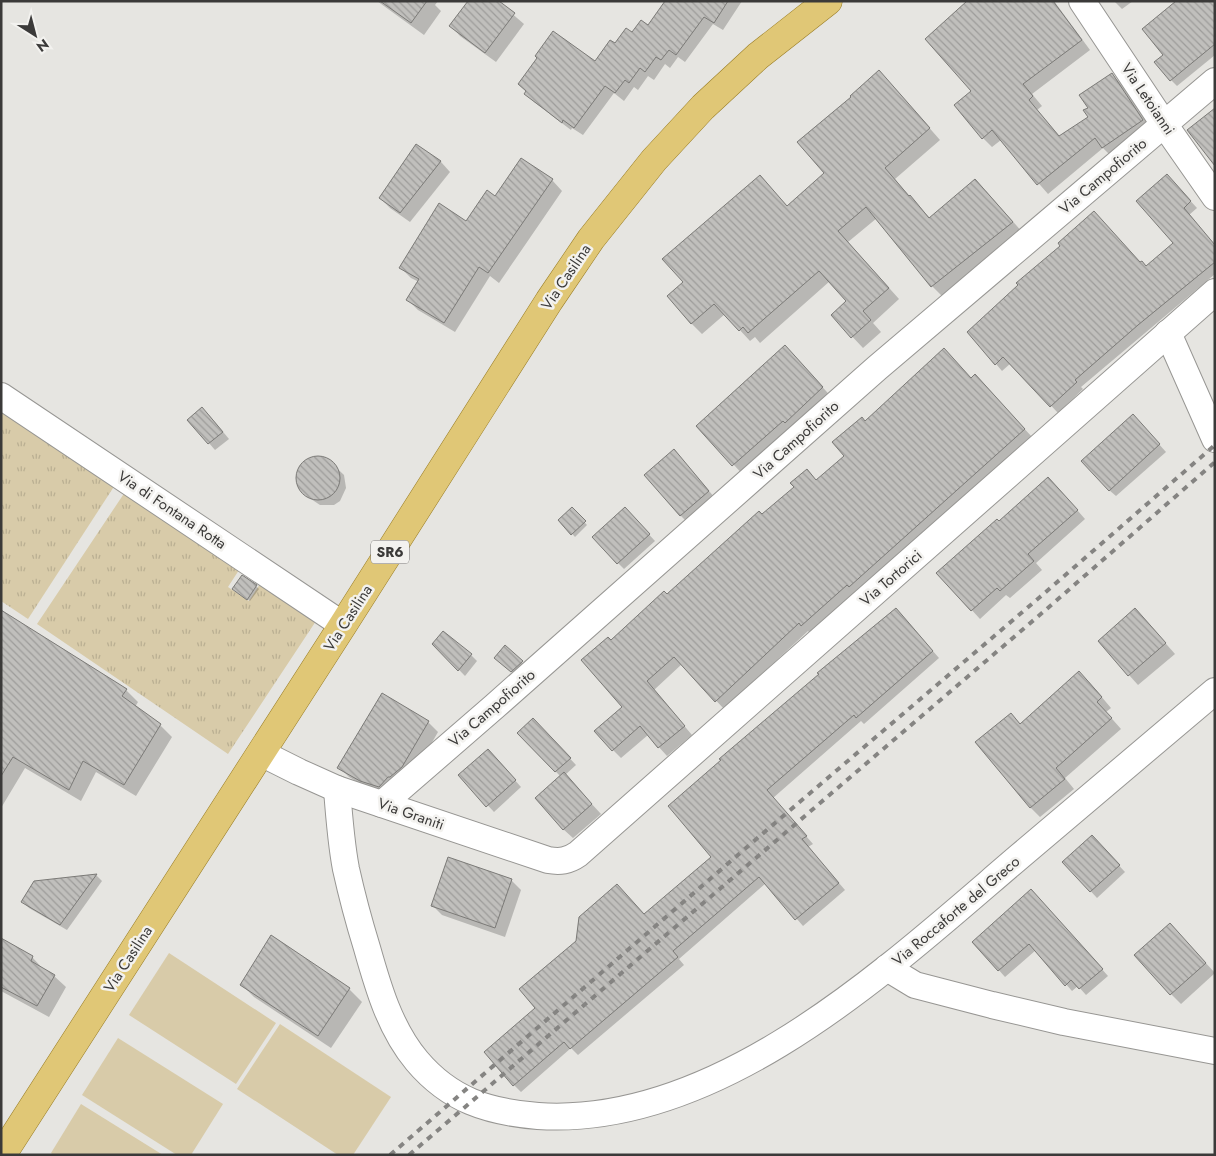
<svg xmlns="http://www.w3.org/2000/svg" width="1216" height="1156" viewBox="0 0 1216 1156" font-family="Jost,sans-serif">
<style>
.grass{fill:url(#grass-tufts)}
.green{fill:#d8cba9}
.shadow{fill:#0003}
.building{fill:url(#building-back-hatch);stroke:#7b7a77}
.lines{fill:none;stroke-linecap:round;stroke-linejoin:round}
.street-casing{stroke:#979693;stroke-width:28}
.primary-casing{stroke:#997d25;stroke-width:29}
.street{stroke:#fff;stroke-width:26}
.primary{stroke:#e0c776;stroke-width:28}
.rail{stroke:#858482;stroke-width:4;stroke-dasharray:6 6;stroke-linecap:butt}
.labels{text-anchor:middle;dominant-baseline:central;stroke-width:5;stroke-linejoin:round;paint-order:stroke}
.shield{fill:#f3f2ef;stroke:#727170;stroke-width:1}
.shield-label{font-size:14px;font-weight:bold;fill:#3b3a39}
.street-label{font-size:15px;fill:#3b3a39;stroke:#f3f2ef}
</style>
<defs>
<pattern id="grass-tufts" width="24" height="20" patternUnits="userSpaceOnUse" patternTransform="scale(1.25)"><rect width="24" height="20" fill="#d8cba9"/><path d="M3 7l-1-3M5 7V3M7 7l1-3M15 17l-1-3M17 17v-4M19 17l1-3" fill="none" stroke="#baaf92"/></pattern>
<pattern id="building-back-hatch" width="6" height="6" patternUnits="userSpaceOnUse" patternTransform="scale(1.25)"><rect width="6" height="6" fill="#c0bfbc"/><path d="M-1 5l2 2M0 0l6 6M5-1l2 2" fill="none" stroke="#9d9c9a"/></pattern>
</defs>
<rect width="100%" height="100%" fill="#e6e5e1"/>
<g class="grass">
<polygon points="1,408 115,485 28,619 1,601"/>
<polygon points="125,492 239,570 228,587 249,601 260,584 316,621 228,754 37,624"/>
</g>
<g class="green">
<polygon points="169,953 276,1023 236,1084 129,1015"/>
<polygon points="280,1024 391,1097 353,1155 338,1155 237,1089"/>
<polygon points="118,1038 223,1104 191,1155 177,1155 82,1095"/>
<polygon points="81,1104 163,1155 53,1155 51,1153"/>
</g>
<g class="shadow">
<polygon points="377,1 438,1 435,5 441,11 424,35"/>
<polygon points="497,1 524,24 496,62 460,36 451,26"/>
<polygon points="667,1 742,1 723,30 713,24 685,62 678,57 670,68 665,64 654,80 648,76 638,90 634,87 624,101 614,93 583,135 572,128 571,130 534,102 526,94 595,63 615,45 632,34 648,27"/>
<polygon points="969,1 1054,1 1090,50 1032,94 1042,106 1037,110 1060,137 1090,118 1112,74 1121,84 1152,130 1112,157 1103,148 1048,194 1001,140 992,147 983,138 973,91"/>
<polygon points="1114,1 1133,1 1122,9"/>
<polygon points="1215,1 1215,55 1177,86 1171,80 1165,55"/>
<polygon points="890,83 940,140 895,179 910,197 930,218 986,191 1023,233 943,297 932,286 877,218 848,242 899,299 873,323 881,332 863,348 832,315 848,301 830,281 760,343 755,337 750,341 725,314 702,334 691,323 684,282 760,176 788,207 826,173"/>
<polygon points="416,146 441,162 450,172 410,222 390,208 380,198"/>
<polygon points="552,180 562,191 499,283 490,276 455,332 418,310 408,300 419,282 411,278 401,268 466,223 496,198"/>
<polygon points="1173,182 1197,208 1189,215 1215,245 1215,274 1081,387 1083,389 1058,413 1011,363 1002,371 969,332 1140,263 1146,267 1175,243"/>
<polygon points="798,360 835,401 746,478 698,426"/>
<polygon points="971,379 983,384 1033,438 810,633 808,631 724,709 682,664 654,690 692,735 667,756 648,735 621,758 613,750 624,707 611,641 762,516 817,481 846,456 865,422"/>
<polygon points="209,415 229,439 215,450 189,420"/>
<polygon points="1139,422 1166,452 1116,496 1109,490"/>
<polygon points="320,457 327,459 344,475 346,488 340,501 334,505 320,505 308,497 301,491 297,477 302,464 307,460"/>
<polygon points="680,457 715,498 687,522 680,515"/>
<polygon points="1057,487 1085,519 1036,563 1042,570 1010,598 1006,595 980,619 938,573 999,523"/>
<polygon points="572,509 587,525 575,537 560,520"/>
<polygon points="631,515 655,541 624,569 618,563"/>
<polygon points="256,586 259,589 250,601 237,592"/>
<polygon points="896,609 939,658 864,724 861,721 773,798 813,844 808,847 845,890 803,926 766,883 679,959 684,965 578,1055 571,1048 521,1092 514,1085 644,916 713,857"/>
<polygon points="1,610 24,626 126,690 138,702 135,707 160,725 172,737 136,796 96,772 81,801 25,768 1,808"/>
<polygon points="1145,620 1175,654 1138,685 1129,675"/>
<polygon points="434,644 471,655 477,661 465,676"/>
<polygon points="505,647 525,665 514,674 496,658"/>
<polygon points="1089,682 1111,708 1106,712 1121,729 1065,778 1074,789 1040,817 1030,807 1021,725"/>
<polygon points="533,719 576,765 565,775 601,814 573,838 563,829 561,777 519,733"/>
<polygon points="428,722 438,732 412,777 389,796 371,790 349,777 339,767"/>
<polygon points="494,757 521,787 494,812 460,775"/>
<polygon points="1098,843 1125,872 1097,898 1064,862"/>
<polygon points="96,875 102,881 67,930 29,908 22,901 35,883"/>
<polygon points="511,880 521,890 505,937 442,915 432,905"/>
<polygon points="1038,897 1108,976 1086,995 1078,986 1072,991 1036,950 1005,977 974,942"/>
<polygon points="1170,924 1215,973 1181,1004 1171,994"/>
<polygon points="272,937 349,989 362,1002 331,1048 254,997 241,984"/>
<polygon points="1,939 32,957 44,970 54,976 66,987 49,1017 1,991"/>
</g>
<g class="building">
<polygon points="380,1 427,1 411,23"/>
<polygon points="468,1 499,1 515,13 485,53 449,26"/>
<polygon points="665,1 728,1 714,23 704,17 676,55 669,50 661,60 656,57 645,72 640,68 629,83 625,80 615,93 605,86 574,128 563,120 562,123 544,109 524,94 526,91 518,84 537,58 535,56 553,31 595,61 610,40 615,43 626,28 632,32 641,20 648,25"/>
<polygon points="967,1 1053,1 1082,40 1023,84 1033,96 1029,100 1059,136 1088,117 1083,110 1088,108 1079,95 1112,73 1143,120 1102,148 1095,138 1037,185 992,130 982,139 954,105 971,91 925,39"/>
<polygon points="1176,1 1215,1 1215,44 1170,81 1154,62 1163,55 1142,29"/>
<polygon points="879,70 930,128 885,168 909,196 910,195 929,218 975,179 1013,222 931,287 866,207 838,231 889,288 863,311 871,320 851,338 831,315 846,301 819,271 748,333 743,327 739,331 714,304 691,324 667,296 683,282 662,259 760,175 787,206 824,173 797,142 851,97 850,96"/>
<polygon points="1215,108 1215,166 1187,130"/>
<polygon points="416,144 441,161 400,213 379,198"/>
<polygon points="521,158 553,179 488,273 479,267 444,323 406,300 419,279 399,268 439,203 466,221 487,190 495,196"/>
<polygon points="1167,174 1191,201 1184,208 1215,245 1215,262 1138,325 1075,380 1077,382 1050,407 1003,357 995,365 967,332 1018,285 1016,283 1060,246 1058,243 1094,211 1140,262 1142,261 1146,266 1173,243 1136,201"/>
<polygon points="785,345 823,387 785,423 783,421 732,466 696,426"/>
<polygon points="944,348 971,378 975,374 1025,429 849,587 847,585 801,626 799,623 715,702 674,657 647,681 685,726 658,748 640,726 612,751 594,731 622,707 581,660 608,637 611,640 664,591 667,594 759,511 762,514 794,487 790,483 807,469 816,480 844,456 832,442 862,417 865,421"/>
<polygon points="202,407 223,432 208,444 187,420"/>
<polygon points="1133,414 1160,444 1109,491 1081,461"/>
<polygon points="674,449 709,491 680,516 644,475"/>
<circle cx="318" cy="478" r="22"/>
<polygon points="1048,477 1078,510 1028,554 1034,561 1000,591 997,588 971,611 936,573 997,519 999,521"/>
<polygon points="572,507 586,521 571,535 558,520"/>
<polygon points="625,507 650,534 617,564 592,537"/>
<polygon points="242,575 257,585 247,600 232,589"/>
<polygon points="896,608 933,651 856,718 854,715 767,790 807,836 802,839 839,883 795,920 759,877 673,951 678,957 570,1049 564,1042 513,1086 484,1052 535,1008 519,989 576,941 579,917 617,884 644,914 711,857 668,806 721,760 719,759 819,674 817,673"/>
<polygon points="1135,608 1166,643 1128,676 1098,641"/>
<polygon points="1,610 127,689 122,696 161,724 124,785 83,761 69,790 13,757 1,776"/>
<polygon points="443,631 472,654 458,671 432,644"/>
<polygon points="505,645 523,661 511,672 494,658"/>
<polygon points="1079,671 1102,697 1097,702 1112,718 1056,768 1065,779 1030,808 975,742 1011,713 1020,724"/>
<polygon points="382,693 429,721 402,767 390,777 388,777 379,787 360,781 337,768"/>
<polygon points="533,718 571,758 555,772 517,733"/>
<polygon points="488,749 516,780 486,807 458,775"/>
<polygon points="564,772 592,804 563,830 535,798"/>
<polygon points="1092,835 1120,865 1090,892 1062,862"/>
<polygon points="448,857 512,879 495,928 431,906"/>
<polygon points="97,874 60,925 21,902 34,881"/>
<polygon points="1031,889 1103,969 1079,989 1071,980 1065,986 1029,944 998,971 972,942"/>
<polygon points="1170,923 1206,963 1170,995 1134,955"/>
<polygon points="271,935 350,988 318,1036 240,985"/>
<polygon points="1,938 33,956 31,961 55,975 37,1006 1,987"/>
</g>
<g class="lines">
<defs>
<g id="street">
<polyline points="1082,1 1164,124 1215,197"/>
<polyline points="1168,333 1215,439"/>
<polyline points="1,396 343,625"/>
<path d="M261,753L299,772L337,789L548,860C560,862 568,861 578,854L1215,292"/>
<path d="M337,789C339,816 341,843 346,869C352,896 359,922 367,948C378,987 390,1029 417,1061C450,1100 488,1112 538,1116C720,1128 891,966 1020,856C1085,801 1150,746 1215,691"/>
<polyline points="382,804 495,706 877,368 1215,81"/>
<polyline points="887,968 915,985 992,1005 1064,1022 1215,1051"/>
</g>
<polyline id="primary" points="2,1155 343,625 549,301 591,239 654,160 703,107 758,56 828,1"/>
</defs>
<use href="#street" class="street-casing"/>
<use href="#primary" class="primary-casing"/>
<use href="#street" class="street"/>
<use href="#primary" class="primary"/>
<g class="rail">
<polyline points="390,1155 768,829 1040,597 1215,445"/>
<polyline points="409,1155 1049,607 1215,462"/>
</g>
</g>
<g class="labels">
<rect class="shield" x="371" y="540.5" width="38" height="23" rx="4"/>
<g class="shield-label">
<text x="390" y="552">SR6</text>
</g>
<g class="street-label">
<text transform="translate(1148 99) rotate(56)">Via Letoianni</text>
<text transform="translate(1103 176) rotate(-40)">Via Campofiorito</text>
<text transform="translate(566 277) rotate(-56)">Via Casilina</text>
<text transform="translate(796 440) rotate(-42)">Via Campofiorito</text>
<text transform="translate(172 510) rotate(34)">Via di Fontana Rotta</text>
<text transform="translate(891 578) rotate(-41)">Via Tortorici</text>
<text transform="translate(348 618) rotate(-57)">Via Casilina</text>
<text transform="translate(492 708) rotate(-41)">Via Campofiorito</text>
<text transform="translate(411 814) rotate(19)">Via Graniti</text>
<text transform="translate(956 911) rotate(-40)">Via Roccaforte del Greco</text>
<text transform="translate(128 959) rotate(-57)">Via Casilina</text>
</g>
</g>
<rect width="1216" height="1156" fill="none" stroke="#3b3a39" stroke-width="5"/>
<g transform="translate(35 35) rotate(144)" stroke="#f3f2ef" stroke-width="4" paint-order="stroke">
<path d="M0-4L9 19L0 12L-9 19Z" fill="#3b3a39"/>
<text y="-8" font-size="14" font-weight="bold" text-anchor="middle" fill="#3b3a39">N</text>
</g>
</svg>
